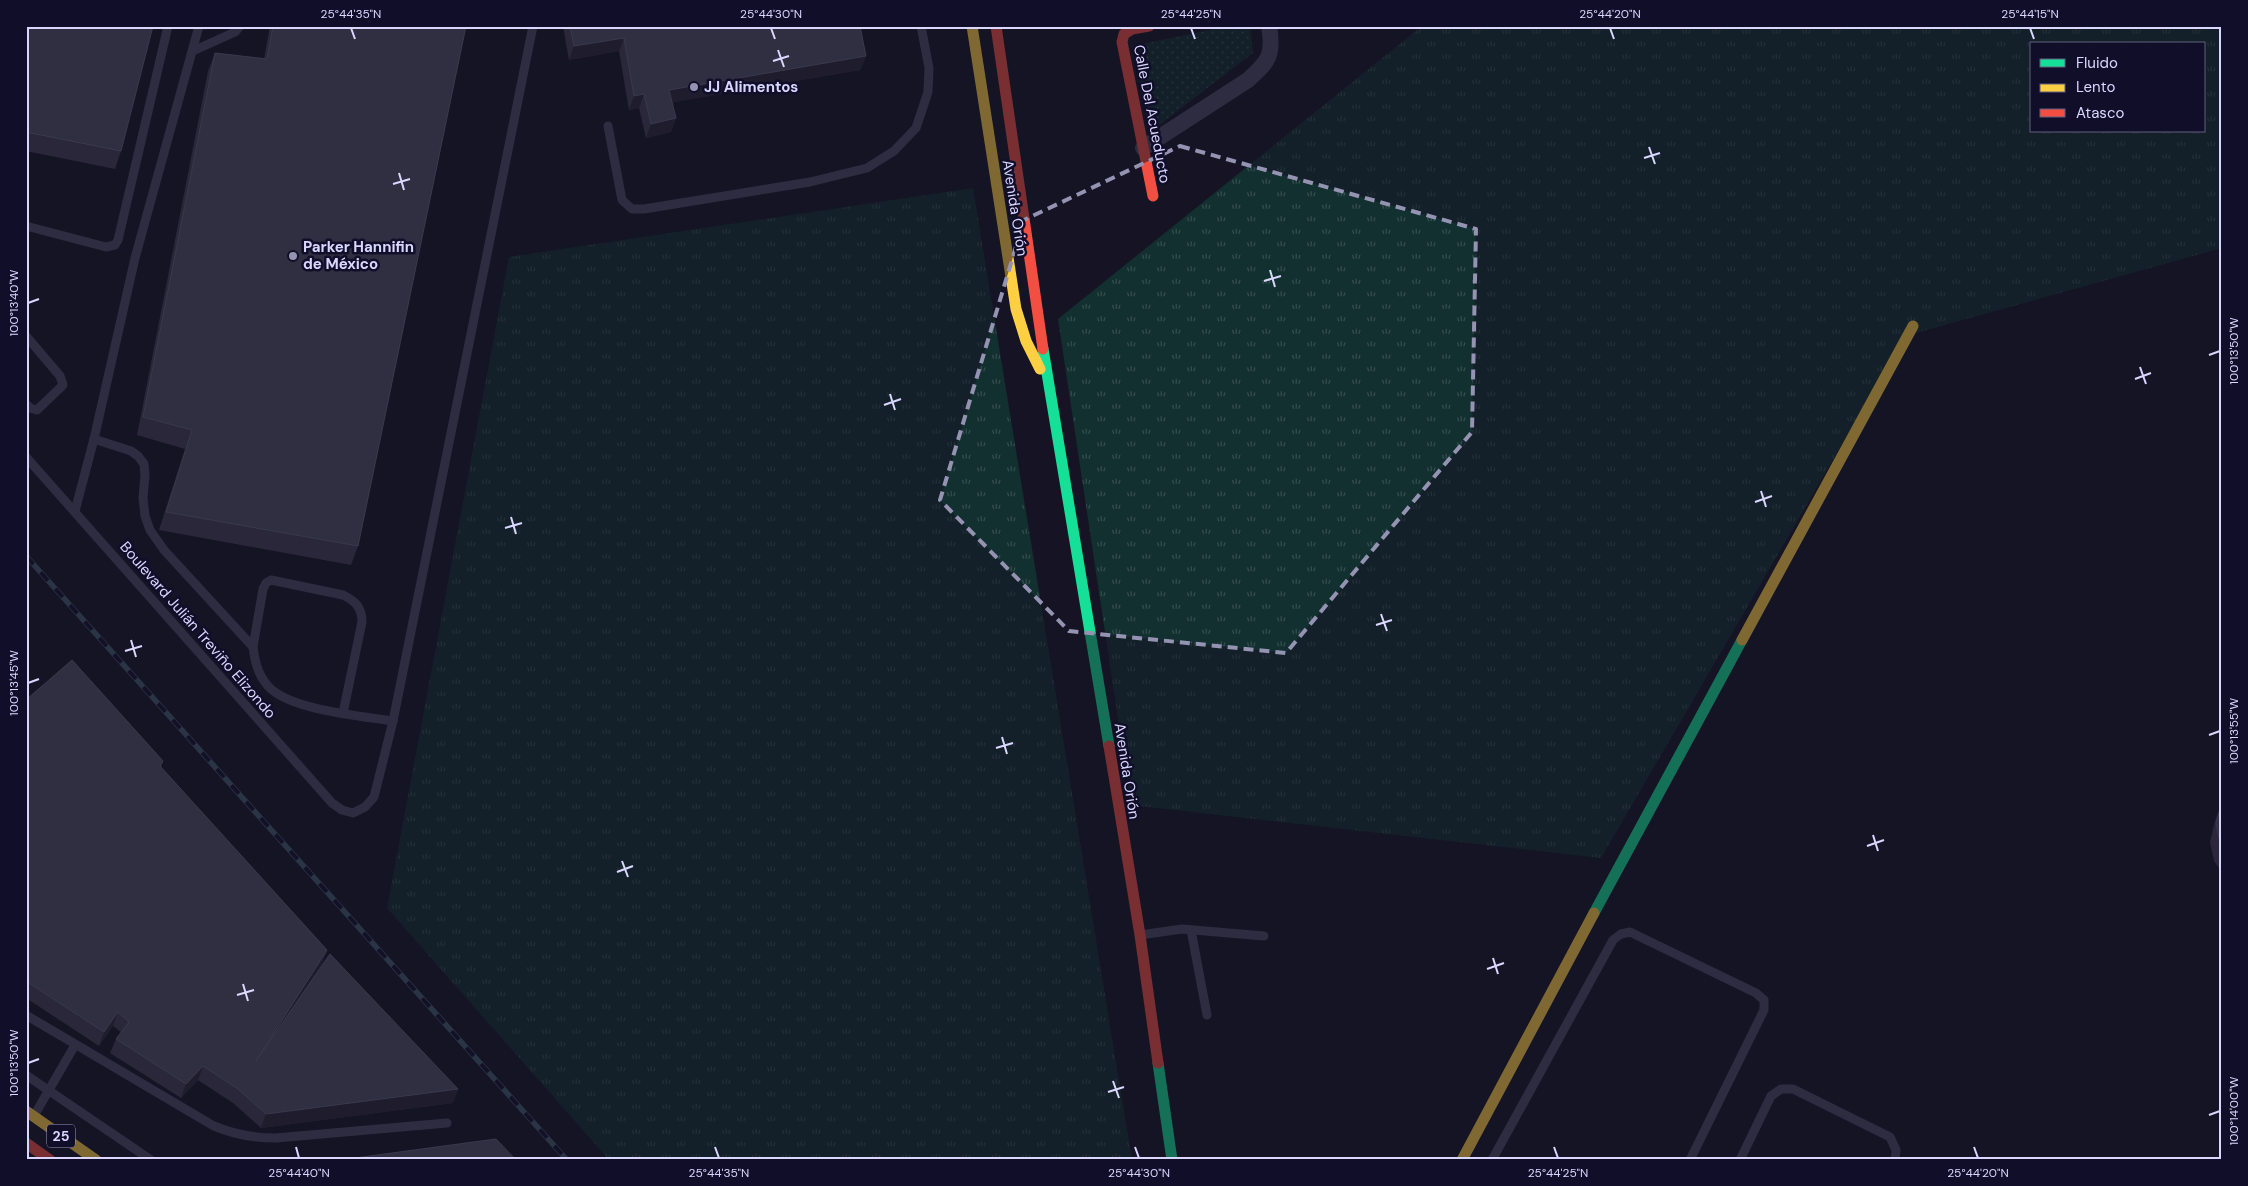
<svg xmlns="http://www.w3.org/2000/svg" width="2248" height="1186" viewBox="0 0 2248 1186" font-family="'DM Sans',sans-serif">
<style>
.grass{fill:url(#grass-tufts);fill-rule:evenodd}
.park{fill:url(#park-dots)}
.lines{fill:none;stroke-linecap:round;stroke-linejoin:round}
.lane{stroke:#494a65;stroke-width:9}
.street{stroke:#494a65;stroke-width:16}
.fast{stroke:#16e098;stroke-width:11}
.slow{stroke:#ffcf43;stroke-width:11}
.jam{stroke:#f24e42;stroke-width:11}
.rail-casing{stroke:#425b6d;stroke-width:5.5}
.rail{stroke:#110e2a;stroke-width:4;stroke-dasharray:11;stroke-linecap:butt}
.wall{fill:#403e53}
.shaded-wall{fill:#282638}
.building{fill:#504e65;stroke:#66647e}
.marked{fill:none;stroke:#9593b2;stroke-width:4;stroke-dasharray:10 6;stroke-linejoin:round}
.ticks{fill:none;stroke:#d9d7ff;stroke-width:2}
.poi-dot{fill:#9593b2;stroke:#110e2a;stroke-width:2}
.labels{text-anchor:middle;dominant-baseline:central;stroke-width:5;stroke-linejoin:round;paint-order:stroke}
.shield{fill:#110e2a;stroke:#9d9bbf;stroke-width:1}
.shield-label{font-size:14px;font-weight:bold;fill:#d9d7ff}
.poi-label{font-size:15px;font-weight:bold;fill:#d9d7ff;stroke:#110e2a;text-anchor:start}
.street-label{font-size:15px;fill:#d9d7ff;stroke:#110e2a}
.neatline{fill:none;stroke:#d9d7ff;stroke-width:2}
.ticks-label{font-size:12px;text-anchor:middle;fill:#d9d7ff}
</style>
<defs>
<pattern id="grass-tufts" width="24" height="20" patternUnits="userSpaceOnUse" patternTransform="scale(1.25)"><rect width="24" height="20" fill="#12302f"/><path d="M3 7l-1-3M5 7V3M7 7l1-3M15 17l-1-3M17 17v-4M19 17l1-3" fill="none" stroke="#344d4e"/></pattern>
<pattern id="park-dots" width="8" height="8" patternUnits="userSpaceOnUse" patternTransform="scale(1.25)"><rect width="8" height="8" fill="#12302f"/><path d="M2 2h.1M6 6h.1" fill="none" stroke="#344d4e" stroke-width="1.8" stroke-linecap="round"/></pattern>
</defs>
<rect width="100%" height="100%" fill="#161424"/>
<g class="grass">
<path d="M1422,26H2222V248L1905,336L1601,858L1131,805L1058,319ZM2032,44H2204V131H2032Z"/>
<polygon points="973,188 1132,1160 609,1160 387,908 509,257"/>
</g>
<polygon class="park" points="1229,26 1250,26 1253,53 1150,132 1132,46"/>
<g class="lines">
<g class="lane">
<polyline points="193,51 235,32 240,26"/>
<polyline points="608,126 622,200 632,209 644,209 810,182 867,168 894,151 916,128 928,92 929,68 921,26"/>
<polyline points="26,226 106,247 115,245 118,240 168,26"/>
<polyline points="26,336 60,376 63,385 37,410 30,408 26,404"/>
<path d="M94,439L131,451L138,456L144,464L145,475L143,498L145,516L150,530L164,550L253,647C255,662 258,675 268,686C289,710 361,716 393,721"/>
<polyline points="26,457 332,803 342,810 353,813 365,807 374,797 393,721 533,26"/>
<polyline points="75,511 94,439 135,258 199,26"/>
<path d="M253,647L263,589L266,583L271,580L343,595C355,601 362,607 362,622L343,713"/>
<polyline points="1191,930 1207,1015"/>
<polyline points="1140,935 1182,929 1264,936"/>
<path d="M26,1015L214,1126C235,1135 253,1138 276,1138L447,1123"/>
<polyline points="26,1075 151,1160"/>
<polyline points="35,1114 75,1045"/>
<polyline points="1492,1160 1613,940 1621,934 1630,932 1756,993 1764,1000 1764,1010 1690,1160"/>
<polyline points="1740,1160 1771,1096 1781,1089 1793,1089 1890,1137 1896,1150 1895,1160"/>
</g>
<path class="street" d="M1143,148L1248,80C1269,61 1274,55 1269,26"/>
<g class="fast">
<polyline points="1043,349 1109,746"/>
<polyline points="1594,913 1742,640"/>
<polyline points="1158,1063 1172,1160"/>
</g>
<g class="slow">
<polyline points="972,26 1016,309 1026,341 1040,369"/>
<polyline points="1742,640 1913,326"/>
<polyline points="26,1111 96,1160"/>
<polyline points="1462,1160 1594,913"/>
</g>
<g class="jam">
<polyline points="996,26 1043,349"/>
<polyline points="1149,26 1132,29 1124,34 1122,42 1153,196"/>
<polyline points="1109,746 1140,935 1158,1063"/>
<polyline points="26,1143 50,1160"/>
</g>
<defs>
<polyline id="rail" points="26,556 567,1160"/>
</defs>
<use href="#rail" class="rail-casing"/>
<use href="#rail" class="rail"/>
</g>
<g class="wall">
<polygon points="26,26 121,151 115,169 26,151"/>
<polygon points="270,26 466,26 358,546 351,565 159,530 185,449 137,435 208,71 215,53 264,59"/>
<polygon points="563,26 860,26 866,56 860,70 672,102 676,118 671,132 646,138 639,108 629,110 619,51 569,60"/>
<polygon points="26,700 163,761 161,768 327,950 322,964 308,985 458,1089 453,1103 261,1128 233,1103 198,1080 181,1098 110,1053 116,1039 121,1032 113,1026 99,1046 26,998"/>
<polygon points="2222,802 2222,872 2214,861 2210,842 2215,821"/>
</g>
<g class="shaded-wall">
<polygon points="624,38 619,51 569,60 574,46"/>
<polygon points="866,56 860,70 664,104 669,90"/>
<polygon points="644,94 639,108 629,110 634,96"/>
<polygon points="676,118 671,132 646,138 651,124"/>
<polygon points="327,950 322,964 251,1075 256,1061"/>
<polygon points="118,1012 113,1026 99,1046 104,1032"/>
<polygon points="203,1066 198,1080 181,1098 186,1084"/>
<polygon points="458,1089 453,1103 261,1128 266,1114"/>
</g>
<g class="building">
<polygon points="26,26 153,26 121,151 26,132"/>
<polygon points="273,26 466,26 358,546 166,512 192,430 143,417 215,53 267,59"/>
<polygon points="570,26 860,26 866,56 669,90 676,118 651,124 644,94 634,96 624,38 574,46"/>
<polygon points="72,660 163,761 160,766 327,950 256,1061 330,954 458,1089 266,1114 238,1089 203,1066 186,1084 116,1039 129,1022 118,1012 104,1032 26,981 26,700"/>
<polygon points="2222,803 2222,802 2222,845 2220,843 2216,823"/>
<polygon points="496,1139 516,1160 340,1160"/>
</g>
<path d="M0 0H2248V1186H0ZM1180,146L1476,229L1472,432L1286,653L1069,631L940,500L1024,220Z" fill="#161424" fill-opacity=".55" fill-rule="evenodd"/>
<path class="marked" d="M1180,146L1476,229L1472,432L1286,653L1069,631L940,500L1024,220Z"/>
<path class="ticks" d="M351,28L355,39M771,28L775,39M1191,28L1195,39M1610,28L1614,39M2030,28L2034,39M778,50L784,67M773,61L789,56M1649,147L1655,164M1644,158L1660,153M399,173L404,190M393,184L410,179M1270,270L1275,287M1264,281L1281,276M28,303L39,299M2209,355L2220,351M2140,367L2146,384M2135,379L2151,373M890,394L895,410M884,405L901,399M1761,491L1766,507M1755,502L1772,496M511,517L516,534M505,528L522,523M1381,614L1387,631M1376,625L1392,620M131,640L136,657M125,651L142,646M28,683L39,679M2209,735L2220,731M1002,737L1007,754M996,748L1013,743M1873,835L1878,851M1867,846L1884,840M622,861L628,877M617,872L633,866M1493,958L1498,974M1487,969L1504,963M243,984L248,1001M237,995L254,990M28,1063L39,1059M1113,1081L1119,1098M1108,1092L1124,1087M2209,1115L2220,1111M296,1147L299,1158M715,1147L719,1158M1135,1147L1139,1158M1554,1147L1558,1158M1974,1147L1978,1158"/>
<g class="poi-dot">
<circle cx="694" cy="87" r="5"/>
<circle cx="293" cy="256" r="5"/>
</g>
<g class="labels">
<rect class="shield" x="47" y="1124.5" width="28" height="23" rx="4"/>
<g class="shield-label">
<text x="61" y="1136">25</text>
</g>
<g class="poi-label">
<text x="704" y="87">JJ Alimentos</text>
<text x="303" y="247">Parker Hannifin<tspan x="303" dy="17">de México</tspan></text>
</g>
<g class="street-label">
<text transform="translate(1152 114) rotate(79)">Calle Del Acueducto</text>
<text transform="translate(1015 208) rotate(81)">Avenida Orión</text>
<text transform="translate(198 630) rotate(49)">Boulevard Julián Treviño Elizondo</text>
<text transform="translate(1127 771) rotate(81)">Avenida Orión</text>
</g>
</g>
<rect width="2248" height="1186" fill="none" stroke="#110e2a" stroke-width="55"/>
<rect x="2030" y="42" width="175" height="90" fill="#110e2a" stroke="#615e7f"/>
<rect x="2040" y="59" width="25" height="8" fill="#16e098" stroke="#615e7f"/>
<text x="2076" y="68" font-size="15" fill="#d9d7ff">Fluido</text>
<rect x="2040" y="84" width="25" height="8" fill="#ffcf43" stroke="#615e7f"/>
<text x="2076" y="92" font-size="15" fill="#d9d7ff">Lento</text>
<rect x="2040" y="109" width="25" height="8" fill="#f24e42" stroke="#615e7f"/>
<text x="2076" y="118" font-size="15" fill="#d9d7ff">Atasco</text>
<rect x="28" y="28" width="2192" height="1130" class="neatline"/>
<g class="ticks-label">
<text x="351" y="18">25°44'35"N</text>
<text x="771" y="18">25°44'30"N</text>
<text x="1191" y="18">25°44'25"N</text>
<text x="1610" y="18">25°44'20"N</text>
<text x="2030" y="18">25°44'15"N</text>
<text transform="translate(14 303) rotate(-90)" y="4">100°13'40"W</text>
<text transform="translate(2234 351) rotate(-90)" y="4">100°13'50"W</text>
<text transform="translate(14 683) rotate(-90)" y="4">100°13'45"W</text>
<text transform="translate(2234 731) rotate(-90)" y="4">100°13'55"W</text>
<text transform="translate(14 1063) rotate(-90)" y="4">100°13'50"W</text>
<text transform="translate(2234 1111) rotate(-90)" y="4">100°14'00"W</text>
<text x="299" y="1177">25°44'40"N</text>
<text x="719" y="1177">25°44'35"N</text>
<text x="1139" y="1177">25°44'30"N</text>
<text x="1558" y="1177">25°44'25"N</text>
<text x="1978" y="1177">25°44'20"N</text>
</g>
</svg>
